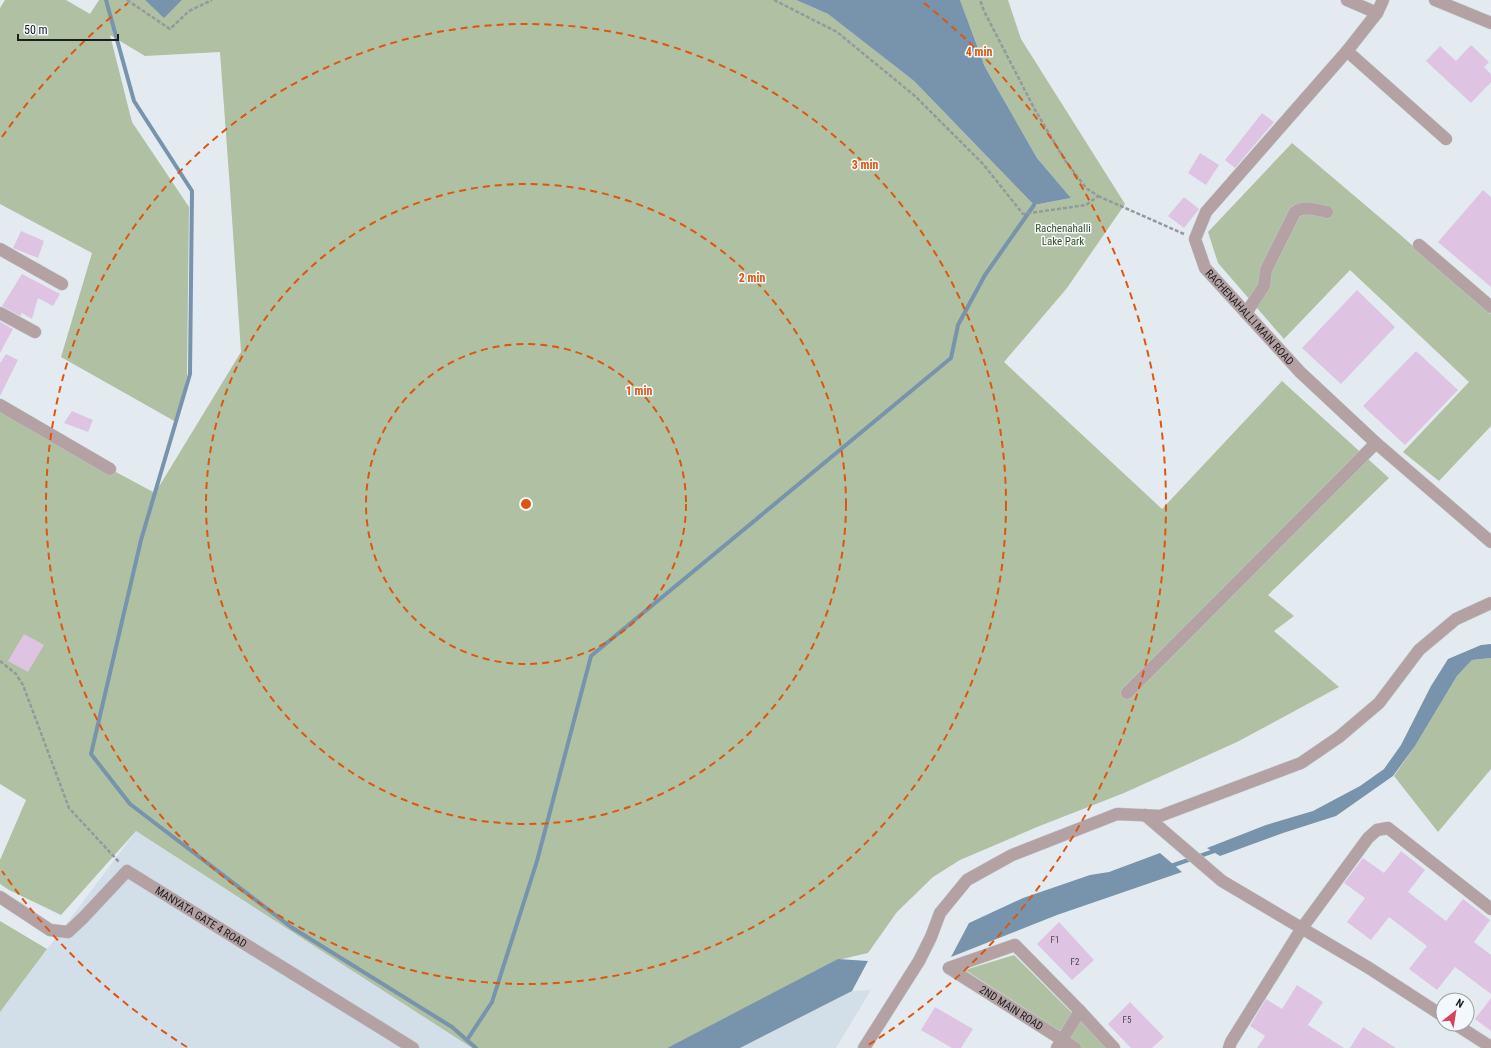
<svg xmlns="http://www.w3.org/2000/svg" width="1491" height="1048" viewBox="0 0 1491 1048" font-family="'Roboto Condensed',sans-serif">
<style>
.built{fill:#d2dfe9}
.green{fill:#b0c0a2}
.water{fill:#7794ac}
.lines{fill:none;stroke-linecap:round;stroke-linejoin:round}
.stream{stroke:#7794ac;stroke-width:4}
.building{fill:#dec4e2}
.minor-casing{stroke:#c0c6ca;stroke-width:13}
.path{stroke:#94999d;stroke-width:2.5;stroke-dasharray:4 2;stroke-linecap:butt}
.minor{stroke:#b4a1a3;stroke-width:12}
.ring{fill:none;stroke:#de560d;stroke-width:2;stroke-dasharray:7 5}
.labels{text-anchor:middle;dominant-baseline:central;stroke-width:3;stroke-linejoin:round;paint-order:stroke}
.number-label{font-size:9px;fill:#4c4850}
.park-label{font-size:11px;fill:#3a5121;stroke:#f2f8fd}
.street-label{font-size:11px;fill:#1b1e1f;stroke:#f2f8fd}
.centre{fill:#de560d;stroke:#f2f8fd;stroke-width:2}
.ring-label{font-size:12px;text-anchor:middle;font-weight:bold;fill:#de560d;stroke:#f2f8fd;stroke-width:3;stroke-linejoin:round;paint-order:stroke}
</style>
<rect width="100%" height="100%" fill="#e4ebf0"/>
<g class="built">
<polygon points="136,831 472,1048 0,1048 0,1012"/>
<polygon points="871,990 836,1048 740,1048 852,991"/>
</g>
<g class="green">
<polygon points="5,0 66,0 90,14 99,0 145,0 164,17 182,0 796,0 828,14 914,81 1034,205 1071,198 1037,158 985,67 960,0 1008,0 1021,39 1125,204 1067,288 1004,362 1162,509 1282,381 1389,478 1268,595 1294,616 1274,631 1339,687 1237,742 1124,793 1037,827 960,860 933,877 897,912 868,953 838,960 667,1048 472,1048 136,831 61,915 9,890 0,884 0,860 26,800 0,784 0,410 155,493 241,352 230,189 220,52 145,56 110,35 132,122 189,207 187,376 176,422 61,357 92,253 0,204 0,8"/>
<polygon points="1292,143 1397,232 1491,314 1491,426 1439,481 1403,452 1469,382 1350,270 1284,339 1218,263 1208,232"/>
<polygon points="1491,658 1491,769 1438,832 1394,776 1415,746 1457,676 1472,660"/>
<polygon points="0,921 47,949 0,1012"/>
<polygon points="1014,955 1072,1013 1060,1031 965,970"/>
<polygon points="1081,1018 1110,1048 1081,1048 1068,1039"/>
</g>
<g class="water">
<polygon points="145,0 182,0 164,18"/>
<polygon points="796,0 960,0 985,67 1037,158 1071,198 1034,205 914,81 828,14"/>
<polygon points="1491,644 1491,658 1472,660 1457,676 1415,746 1393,776 1336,816 1283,833 1220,856 1207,848 1266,825 1313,811 1360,786 1384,769 1401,745 1431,686 1448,659 1481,645"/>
<polygon points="1160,853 1182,872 1057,915 951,957 969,923 1023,898 1090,875 1109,872"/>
<polygon points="838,959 868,961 852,991 740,1048 667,1048"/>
</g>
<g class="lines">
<g class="stream">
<polyline points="106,0 134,101 192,191 190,374 141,540 91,754 130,804 291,927 452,1027 476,1048"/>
<polyline points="1168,867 1217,850"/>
<polyline points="467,1040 492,1002 537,861 591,656 951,358 958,325 985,275 1034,205"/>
</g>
</g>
<g class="building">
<polygon points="1471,45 1489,62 1484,67 1491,74 1491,82 1471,103 1426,61 1440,46 1456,61"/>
<polygon points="1262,113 1274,122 1235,168 1225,160"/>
<polygon points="1200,153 1219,165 1206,185 1188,173"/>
<polygon points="1483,190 1491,197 1491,287 1438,242"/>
<polygon points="1184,197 1199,209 1184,228 1168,216"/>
<polygon points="21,231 44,241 38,258 13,248"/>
<polygon points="22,274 60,294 53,306 38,298 32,319 22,313 20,316 2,306"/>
<polygon points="1357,290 1395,327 1341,384 1302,348"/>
<polygon points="0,322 13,329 0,353"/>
<polygon points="1416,351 1458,390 1405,445 1363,406"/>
<polygon points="6,354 18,360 0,396 0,363"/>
<polygon points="72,411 93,420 88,432 64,423"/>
<polygon points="24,634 44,645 28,672 8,661"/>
<polygon points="1401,851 1425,870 1408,892 1446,921 1463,899 1490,920 1474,942 1491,955 1491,994 1455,967 1437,990 1409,969 1427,946 1389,917 1371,940 1347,922 1365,898 1344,883 1363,858 1384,873"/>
<polygon points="1059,922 1094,960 1072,980 1037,944"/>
<polygon points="1297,985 1323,1002 1308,1025 1344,1048 1257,1048 1265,1036 1250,1026 1266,999 1282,1009"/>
<polygon points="1491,998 1491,1031 1475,1019"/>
<polygon points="1130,1002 1164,1037 1152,1048 1131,1048 1108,1024"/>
<polygon points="935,1007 973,1029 961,1048 952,1048 921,1030"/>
<polygon points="1363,1027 1396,1048 1350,1048"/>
</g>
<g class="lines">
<defs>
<g id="minor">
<polyline points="1347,0 1377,13"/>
<path id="s1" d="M1383,0L1377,13L1347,51L1206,212L1195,239L1205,268L1300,372L1376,443L1491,542"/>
<polyline points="1435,0 1491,23"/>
<polyline points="1347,51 1446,139"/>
<polyline points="1419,245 1491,307"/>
<polyline points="0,249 62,284"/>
<polyline points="0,313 35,332"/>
<path d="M1246,313L1264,286L1266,270L1295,212C1304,205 1317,210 1327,212"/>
<polyline points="0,405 110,469"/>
<polyline points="1127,693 1376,443"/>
<polyline points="1145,815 1222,881 1369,968 1443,1016"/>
<path id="s2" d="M0,897L50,930L68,932L83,918L127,871L413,1048"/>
<polyline points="949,968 1015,945 1080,1011"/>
<path id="s3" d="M949,968L1075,1048"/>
<polyline points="1455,1024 1491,1047"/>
<polyline points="864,1048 919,961 931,937 940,913 967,880 1012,855 1117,814 1160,816 1301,763 1339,737 1379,703 1419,650 1456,619 1491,603"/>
<polyline points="1057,1048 1080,1011 1114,1048"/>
<polyline points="1229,1048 1231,1042 1302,928 1368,838 1377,830 1388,828 1491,909"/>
</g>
</defs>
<use href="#minor" class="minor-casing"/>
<g class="path">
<polyline points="127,0 170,29 189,11 212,0"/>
<polyline points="774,0 837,32 915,96 983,164 1023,214 1086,205 1098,196 1086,188 1064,159 1034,108 984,11 980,0"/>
<polyline points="1098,196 1184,234"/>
<polyline points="0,661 16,674 23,685 69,808 119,862"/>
</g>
<use href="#minor" class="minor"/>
</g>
<g class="ring">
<circle cx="526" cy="504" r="160"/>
<circle cx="526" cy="504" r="320"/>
<circle cx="526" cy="504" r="480"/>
<path d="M187 1047A640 640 0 0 1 2 871M2 137A640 640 0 0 1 128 3M924 3A640 640 0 0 1 865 1047"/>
</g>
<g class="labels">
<g class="number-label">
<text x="1055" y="940">F1</text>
<text x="1075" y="962">F2</text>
<text x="1127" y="1020">F5</text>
</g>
<g class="park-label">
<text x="1063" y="228">Rachenahalli<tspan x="1063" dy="13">Lake Park</tspan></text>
</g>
<g class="street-label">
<text stroke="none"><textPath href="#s1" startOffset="403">RACHENAHALLI MAIN ROAD</textPath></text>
<text stroke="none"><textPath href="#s2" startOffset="250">MANYATA GATE 4 ROAD</textPath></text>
<text stroke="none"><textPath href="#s3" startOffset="74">2ND MAIN ROAD</textPath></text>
</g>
</g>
<circle cx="526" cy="504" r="6" class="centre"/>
<g class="ring-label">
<text x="979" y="56">4 min</text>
<text x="865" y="169">3 min</text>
<text x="752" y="282">2 min</text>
<text x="639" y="395">1 min</text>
</g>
<g transform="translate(1455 1012) rotate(30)"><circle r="19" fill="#f2f8fd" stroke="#9ca1a4"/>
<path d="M0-3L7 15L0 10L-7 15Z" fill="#d44459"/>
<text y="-6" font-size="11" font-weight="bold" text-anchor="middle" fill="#1b1e1f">N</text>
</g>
<path d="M18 34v6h100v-6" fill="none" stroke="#1b1e1f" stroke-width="2"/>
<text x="24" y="34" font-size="12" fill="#1b1e1f" stroke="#f2f8fd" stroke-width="3" paint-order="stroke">50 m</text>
</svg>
